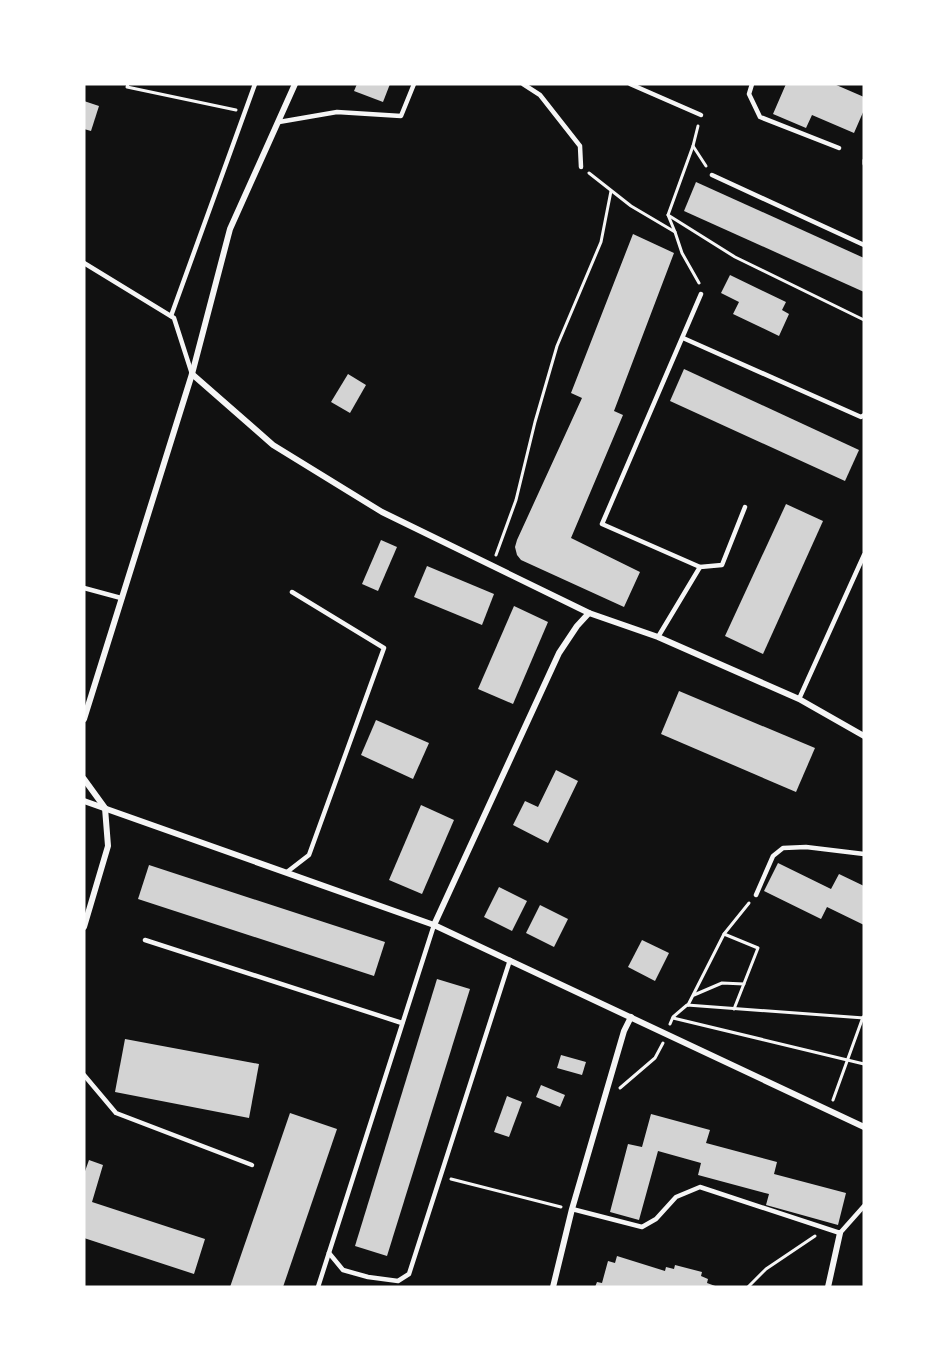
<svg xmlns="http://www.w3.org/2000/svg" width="948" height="1371" viewBox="0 0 948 1371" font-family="'Sofia Sans Condensed',sans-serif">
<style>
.building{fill:#d3d3d3}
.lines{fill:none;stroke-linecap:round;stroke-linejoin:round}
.path{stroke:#f5f5f5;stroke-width:3}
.service{stroke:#f5f5f5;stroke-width:4.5}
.minor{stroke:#f5f5f5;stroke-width:6}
</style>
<rect width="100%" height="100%" fill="#111"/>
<g class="building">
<polygon points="357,84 390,84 383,102 354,91"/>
<polygon points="786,84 834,84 864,97 864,110 854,133 812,115 806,128 773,114"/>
<polygon points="84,101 99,106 91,131 84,129"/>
<polygon points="696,182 864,258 864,292 684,211"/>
<polygon points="633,234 674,253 614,411 623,415 571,538 640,572 624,607 521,560 517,555 515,547 517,540 582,398 571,393"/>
<polygon points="730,275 786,302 782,310 789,314 779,336 733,314 739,302 721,293"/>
<polygon points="684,369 859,450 845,481 670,401"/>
<polygon points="348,374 366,385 350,413 331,402"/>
<polygon points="786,504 823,521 763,654 725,636"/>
<polygon points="381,540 397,547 378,591 362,584"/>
<polygon points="427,566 494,594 482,625 414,597"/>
<polygon points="514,606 548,622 513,704 478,689"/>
<polygon points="679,691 815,748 796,792 661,734"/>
<polygon points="376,720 429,743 413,779 361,755"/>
<polygon points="556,770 578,781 548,843 513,825 525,801 538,807"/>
<polygon points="421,805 454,820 422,894 389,880"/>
<polygon points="778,863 831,889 839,874 864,886 864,925 827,907 821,919 764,891"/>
<polygon points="149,865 385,942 374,976 138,899"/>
<polygon points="499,887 527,901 512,931 484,917"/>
<polygon points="540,905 568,919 554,947 526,933"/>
<polygon points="642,940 669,953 655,981 628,967"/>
<polygon points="437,979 470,989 387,1256 355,1246"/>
<polygon points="125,1039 259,1064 249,1118 115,1092"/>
<polygon points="561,1055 586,1062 582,1075 557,1068"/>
<polygon points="541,1085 565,1095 560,1107 536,1097"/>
<polygon points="507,1096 522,1102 509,1137 494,1132"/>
<polygon points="290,1113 337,1129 283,1287 230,1287"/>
<polygon points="651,1114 710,1130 706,1143 777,1162 774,1174 846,1193 838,1225 766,1205 769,1194 698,1175 701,1163 658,1151 639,1220 610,1212 628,1144 642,1147"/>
<polygon points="89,1160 103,1165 92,1202 205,1239 194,1274 84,1238 84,1174"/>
<polygon points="617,1256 665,1271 666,1267 674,1269 675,1265 702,1272 701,1276 708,1279 707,1283 718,1287 595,1287 597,1282 602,1283 608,1261 615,1263"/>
</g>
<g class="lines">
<g class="path">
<polyline points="128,84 127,87 236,110"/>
<polyline points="698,126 693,146 706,166"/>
<polyline points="864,164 864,160"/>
<polyline points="589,173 631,206 675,232 682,253 699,283"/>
<polyline points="668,215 735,257 864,320"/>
<polyline points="675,232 668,215 693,146"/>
<polyline points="496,555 516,500 535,422 557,346 601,242 611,191"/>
<polyline points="724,934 758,948 734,1009"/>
<polyline points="694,995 722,983 744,984"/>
<polyline points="688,1005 724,934 749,903"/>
<polyline points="673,1018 864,1064"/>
<polyline points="670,1024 673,1017 687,1005 864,1018"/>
<polyline points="620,1088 655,1058 663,1043"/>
<polyline points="833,1100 863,1017"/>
<polyline points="451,1179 561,1207"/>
<polyline points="748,1287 766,1269 815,1236"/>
</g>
<g class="service">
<polyline points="523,84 540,95 580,146 581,167"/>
<polyline points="630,84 701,115"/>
<polyline points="752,84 749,94 760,117 839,148"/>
<polyline points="279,122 337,112 401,116 414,84"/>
<polyline points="712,175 864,245"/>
<polyline points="84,263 174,318 192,374"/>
<polyline points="171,316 255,84"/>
<polyline points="683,338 861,417 864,415"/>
<polyline points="700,567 722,565 745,507"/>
<polyline points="84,588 121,598"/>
<polyline points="658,637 700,567 602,524 701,294"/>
<polyline points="799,699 864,555"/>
<polyline points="287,872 309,855 384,648 292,592"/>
<polyline points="756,895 773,856 783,848 806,847 864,854"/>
<polyline points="145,940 402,1023"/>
<polyline points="84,1075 116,1113 252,1165"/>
<polyline points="572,1209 642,1227 656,1219 676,1197 700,1187 840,1233 864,1206"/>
<polyline points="329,1253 343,1270 368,1277 398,1281 409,1274 510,960"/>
<polyline points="318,1287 434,925"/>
</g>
<g class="minor">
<polyline points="192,374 273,445 382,512 589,613"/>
<polyline points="84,719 192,374 230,229 295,84"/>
<polyline points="84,779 105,808 108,846 84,927"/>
<polyline points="84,801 434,925 864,1127"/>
<polyline points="434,925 559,653 577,626 589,613 658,637 799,699 864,736"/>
<polyline points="553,1287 572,1209 624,1031 631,1017"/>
<polyline points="828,1287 840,1233"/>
</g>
</g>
<rect width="948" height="1371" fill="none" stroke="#ffffff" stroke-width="171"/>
</svg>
